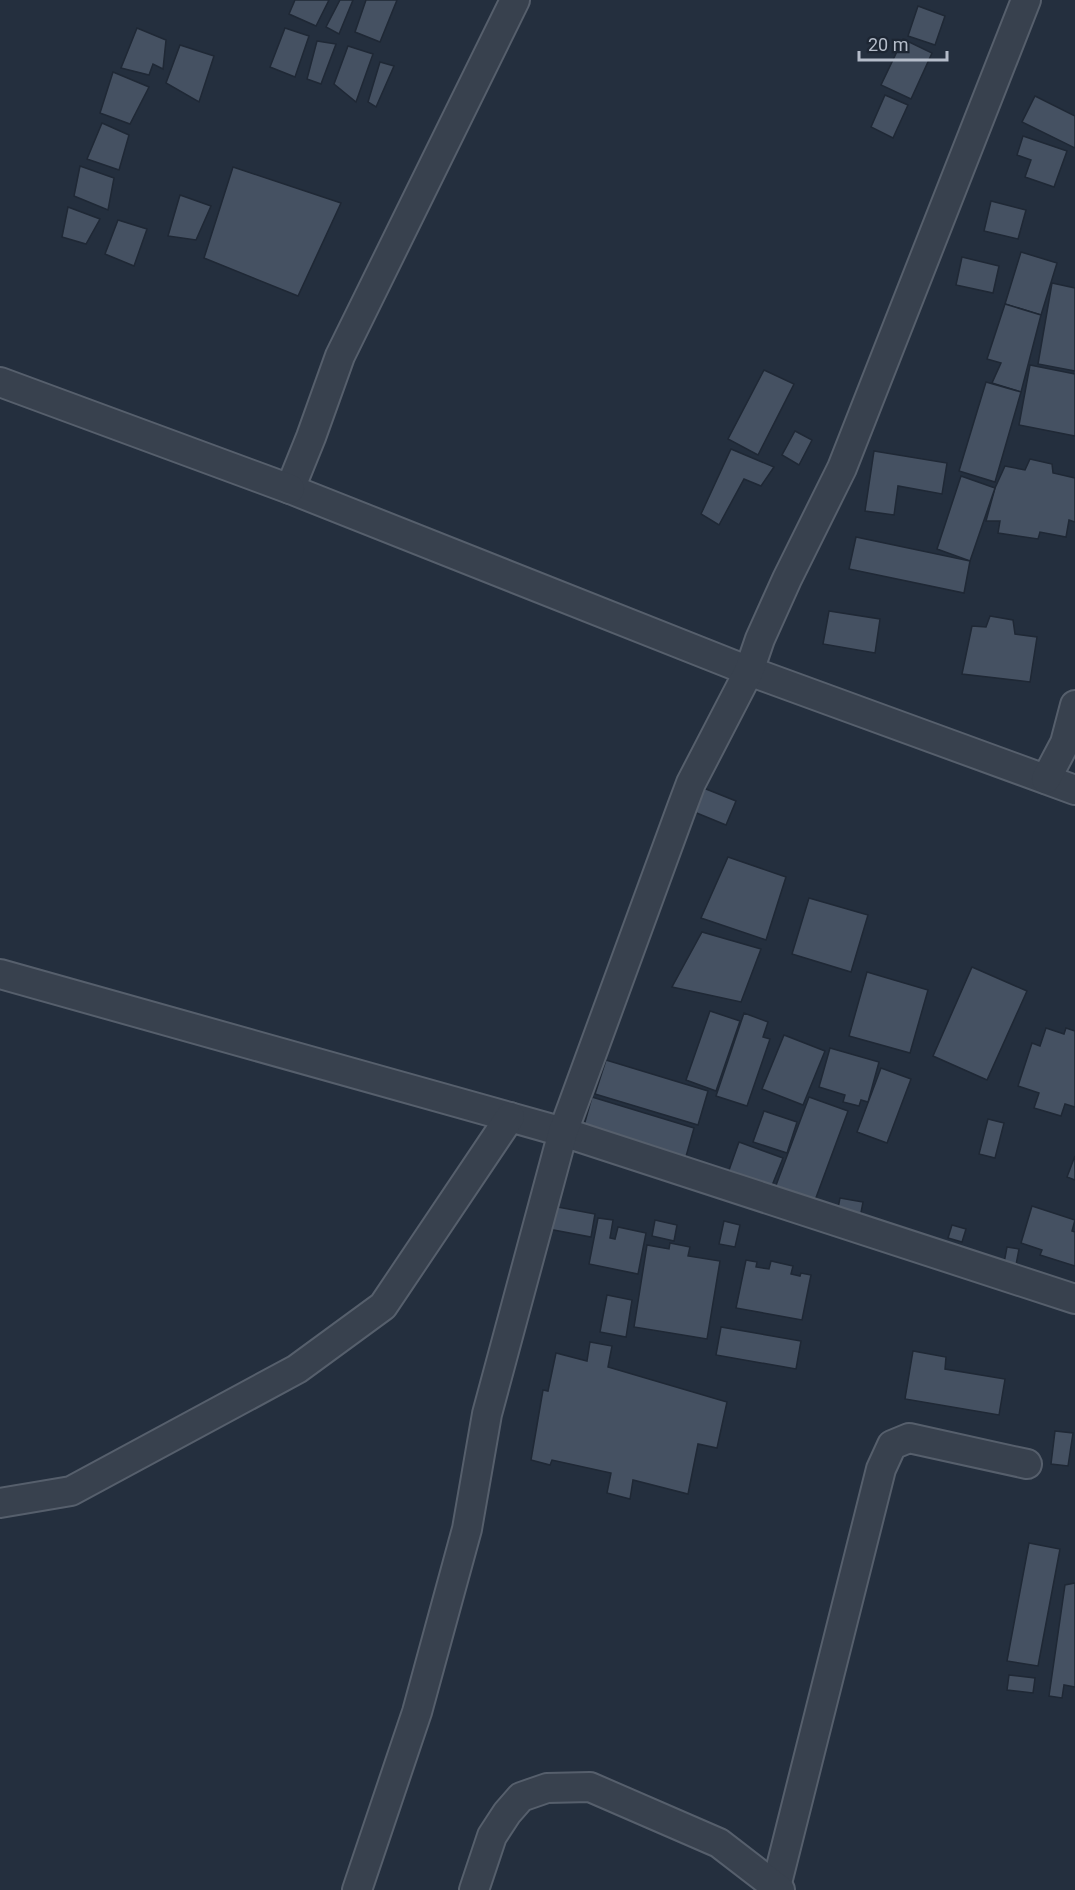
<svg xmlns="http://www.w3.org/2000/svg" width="1075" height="1890" viewBox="0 0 1075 1890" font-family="Roboto,sans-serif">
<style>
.building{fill:#455162;stroke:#1f2835;stroke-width:1.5}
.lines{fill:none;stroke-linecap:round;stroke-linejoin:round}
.minor-casing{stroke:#565f6c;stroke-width:32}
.minor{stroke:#38414e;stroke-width:28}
</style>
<rect width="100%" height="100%" fill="#242f3e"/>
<g class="building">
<polygon points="295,0 329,0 316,26 289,14"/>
<polygon points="340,0 353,0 339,34 326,27"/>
<polygon points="366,0 397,0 380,42 355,32"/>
<polygon points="918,6 945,16 935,45 908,36"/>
<polygon points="137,28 166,40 163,69 153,64 149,75 121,68"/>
<polygon points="285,28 309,36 295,77 270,67"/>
<polygon points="903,39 932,53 911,99 881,85"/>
<polygon points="317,41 336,44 321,84 307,79"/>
<polygon points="180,45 214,56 199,102 166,83"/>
<polygon points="348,46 373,54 356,102 334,84"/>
<polygon points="380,62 394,66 376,107 368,102"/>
<polygon points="113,72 149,87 130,124 100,113"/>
<polygon points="885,95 908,105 893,138 871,127"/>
<polygon points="1035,96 1075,116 1075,148 1022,122"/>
<polygon points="102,123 129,135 119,170 87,159"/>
<polygon points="1023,136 1067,151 1054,187 1025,177 1031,160 1017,155"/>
<polygon points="80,166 114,178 108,210 74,196"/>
<polygon points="233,167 341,203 298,296 204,258"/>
<polygon points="180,195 211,206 196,240 168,236"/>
<polygon points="991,201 1026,210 1018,239 984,231"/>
<polygon points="68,207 100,219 86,244 62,237"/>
<polygon points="118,220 147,229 134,266 105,254"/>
<polygon points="1021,252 1057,263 1041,315 1005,304"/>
<polygon points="962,257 999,266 993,293 956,285"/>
<polygon points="1052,283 1075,288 1075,371 1038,364"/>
<polygon points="1005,304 1041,315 1021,392 992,383 1001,363 987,359"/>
<polygon points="1030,365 1075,374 1075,436 1019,425"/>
<polygon points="764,370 794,384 758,455 728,439"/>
<polygon points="986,382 1021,392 995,482 959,471"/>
<polygon points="795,431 812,440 799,465 782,455"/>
<polygon points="731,449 774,467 761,486 744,479 719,525 701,514"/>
<polygon points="874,451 947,463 942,494 898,486 894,515 865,511"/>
<polygon points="1030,459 1052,464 1053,473 1075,478 1075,522 1069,520 1066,537 1040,532 1038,539 998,533 1000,521 986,521 995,488 1005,466 1025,470"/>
<polygon points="961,476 995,488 970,561 937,549"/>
<polygon points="856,537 970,561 964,593 849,569"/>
<polygon points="829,611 880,619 875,653 823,644"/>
<polygon points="990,616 1013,620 1015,634 1037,637 1030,682 962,674 972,626 986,627"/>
<polygon points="691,783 736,801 726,825 682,807"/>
<polygon points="728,857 786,877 766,940 701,918"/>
<polygon points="809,898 868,915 851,972 792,954"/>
<polygon points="702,932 761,949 741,1002 672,987"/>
<polygon points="972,967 1027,991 987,1080 933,1056"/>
<polygon points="867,972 928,990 910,1053 849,1036"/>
<polygon points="710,1011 740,1021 716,1091 686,1080"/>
<polygon points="744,1013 768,1022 763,1037 770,1039 747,1106 716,1096"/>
<polygon points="1046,1028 1064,1034 1066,1028 1075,1031 1075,1107 1065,1104 1061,1116 1034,1108 1039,1093 1018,1086 1032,1043 1040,1046"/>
<polygon points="784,1035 825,1051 803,1105 762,1089"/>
<polygon points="830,1048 879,1062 868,1102 861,1100 859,1106 843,1102 845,1095 819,1087"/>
<polygon points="606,1060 708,1091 698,1125 595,1094"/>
<polygon points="881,1068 911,1079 887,1143 857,1132"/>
<polygon points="592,1097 694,1128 685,1160 583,1129"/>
<polygon points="809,1097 848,1111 814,1203 775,1188"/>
<polygon points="764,1111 797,1122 787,1153 753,1142"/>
<polygon points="988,1119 1004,1123 995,1158 979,1154"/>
<polygon points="739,1142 783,1158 771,1188 728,1173"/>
<polygon points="1075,1156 1075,1180 1067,1177"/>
<polygon points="840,1198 863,1202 860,1218 837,1213"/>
<polygon points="547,1205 595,1214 591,1237 543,1228"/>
<polygon points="1032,1206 1075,1220 1072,1231 1075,1232 1075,1266 1040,1255 1042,1250 1021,1243"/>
<polygon points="598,1218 613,1220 610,1238 615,1239 618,1227 646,1233 638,1274 589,1264"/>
<polygon points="655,1220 677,1225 674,1241 652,1236"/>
<polygon points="724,1221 740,1225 735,1247 719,1244"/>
<polygon points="952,1225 966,1229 962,1242 948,1238"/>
<polygon points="670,1243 690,1247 688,1256 720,1261 707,1339 634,1327 647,1245 669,1249"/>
<polygon points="1007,1247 1019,1249 1016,1265 1004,1263"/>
<polygon points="746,1260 757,1262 756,1267 769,1269 771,1261 793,1266 791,1274 800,1276 801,1273 811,1275 802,1320 736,1308"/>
<polygon points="607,1295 632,1300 626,1337 600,1332"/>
<polygon points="721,1327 801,1341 796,1369 716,1355"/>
<polygon points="590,1342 612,1346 608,1367 727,1402 717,1448 698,1444 688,1494 633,1480 630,1499 607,1493 611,1473 552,1460 550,1465 531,1460 543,1390 548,1391 556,1353 587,1361"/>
<polygon points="913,1351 946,1357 945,1369 1005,1379 999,1415 905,1399"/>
<polygon points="1055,1431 1073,1433 1068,1466 1051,1464"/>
<polygon points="1029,1543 1060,1549 1038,1666 1007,1661"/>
<polygon points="1075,1583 1075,1687 1064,1685 1062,1698 1049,1696 1065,1585"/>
<polygon points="1009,1675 1035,1678 1033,1693 1007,1690"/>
</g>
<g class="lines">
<defs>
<g id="minor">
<polyline points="515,0 340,356 311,437 290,489 749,671 1075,790"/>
<polyline points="0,382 290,489"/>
<polyline points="1046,779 1065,743 1075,705"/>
<polyline points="0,974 563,1132 1075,1299"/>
<polyline points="0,1503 71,1491 297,1369 383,1306 510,1117"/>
<polyline points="776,1887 881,1469 892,1445 909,1438 1027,1464"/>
<polyline points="357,1890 417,1712 467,1529 487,1414 563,1132 682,807 691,783 749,671 760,639 787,579 842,468 1026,0"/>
<polyline points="474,1890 492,1836 507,1813 521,1797 547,1788 590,1787 719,1843 780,1890"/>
</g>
</defs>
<use href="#minor" class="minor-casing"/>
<use href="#minor" class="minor"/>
</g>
<path d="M859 51v9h88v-9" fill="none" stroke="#b4bcc9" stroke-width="3"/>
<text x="868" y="51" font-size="18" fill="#b4bcc9" stroke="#1d2633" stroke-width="4.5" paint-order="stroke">20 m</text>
</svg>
